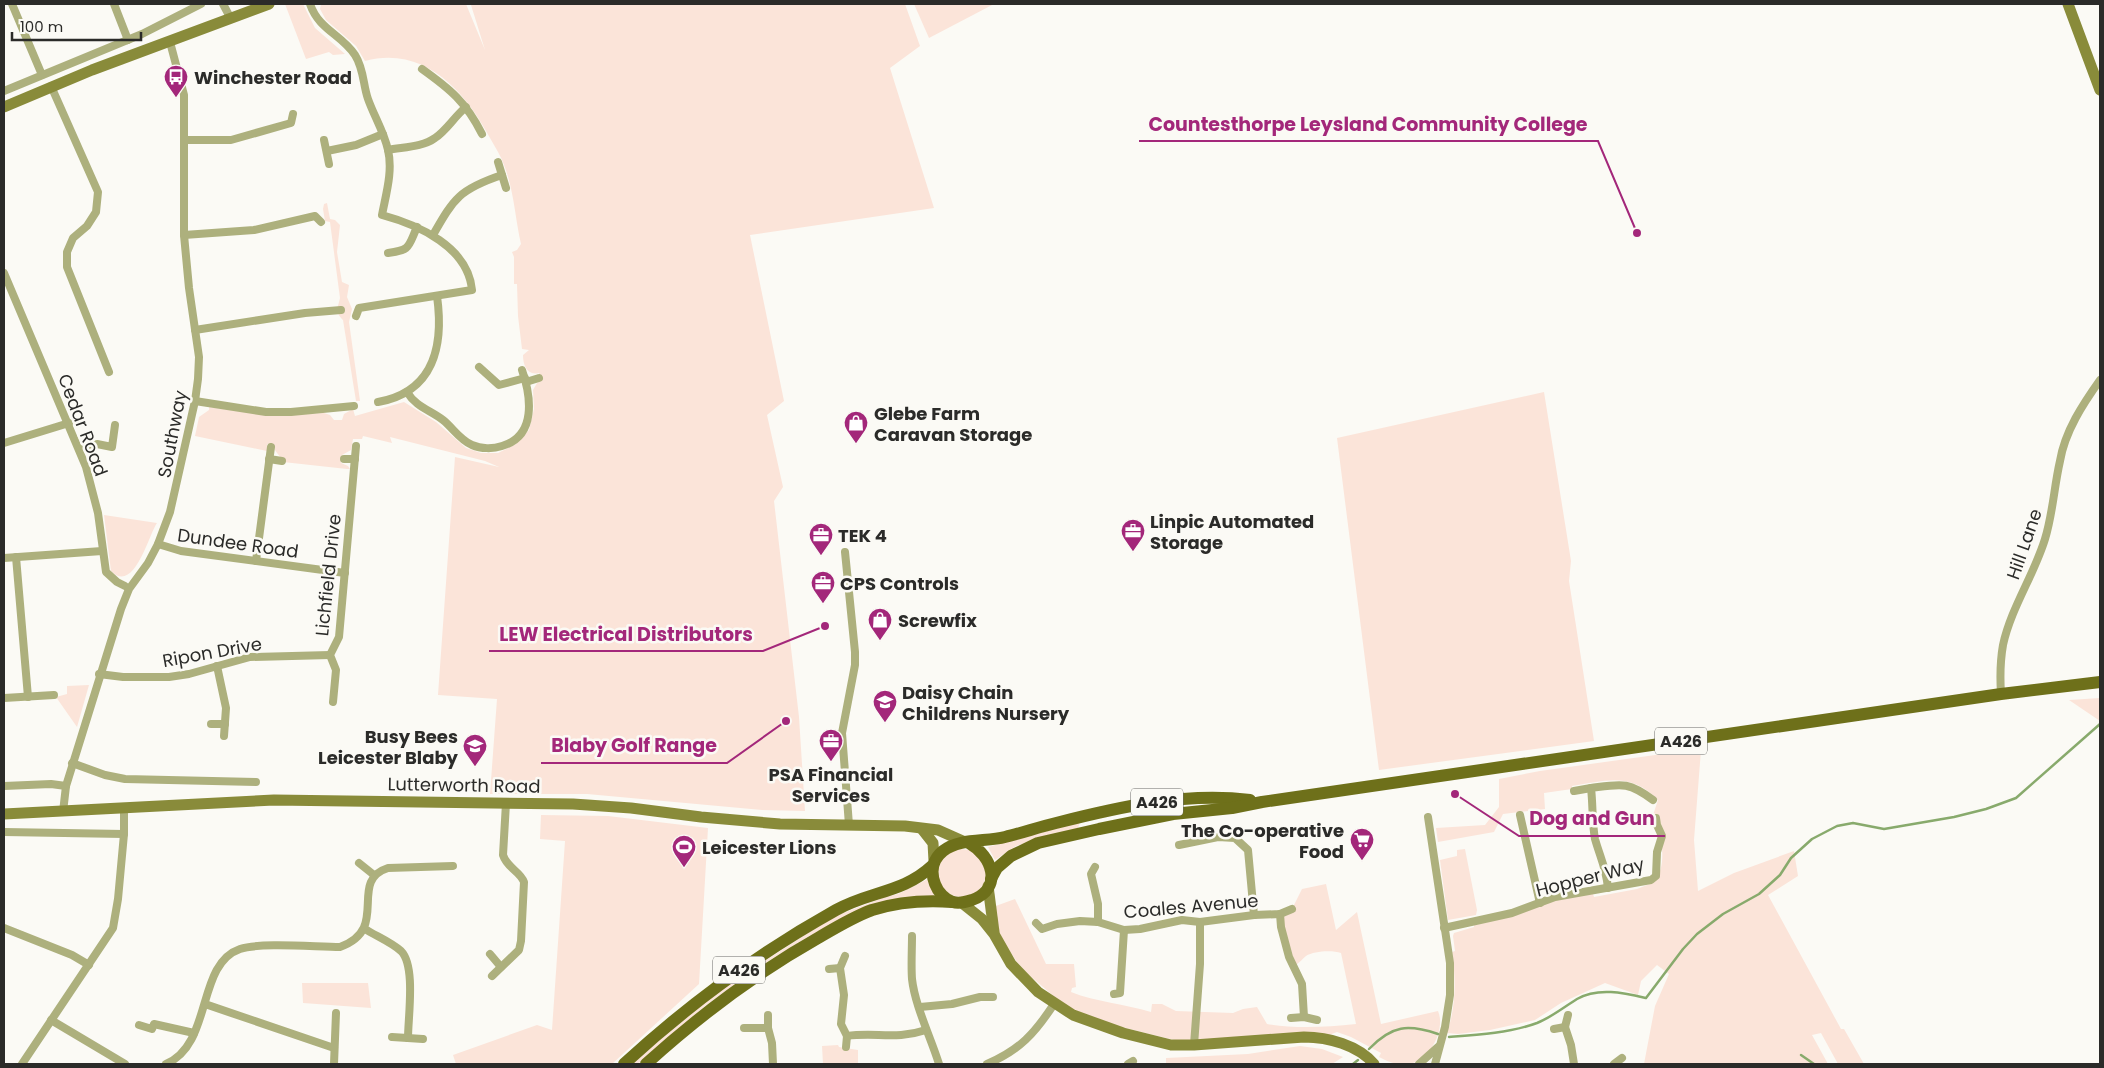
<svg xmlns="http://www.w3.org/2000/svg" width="2104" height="1068" viewBox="0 0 2104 1068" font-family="Poppins,sans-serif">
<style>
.green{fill:#fbe4d9}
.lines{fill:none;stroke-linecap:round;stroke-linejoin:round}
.stream{stroke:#88aa6c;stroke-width:2.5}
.street{stroke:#adb07d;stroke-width:8}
.secondary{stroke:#898b3a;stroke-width:11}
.primary{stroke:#6e701a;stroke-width:12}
.labels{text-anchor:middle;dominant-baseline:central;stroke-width:5;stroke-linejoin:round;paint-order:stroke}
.shield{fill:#fbfaf5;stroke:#696966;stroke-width:1}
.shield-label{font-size:16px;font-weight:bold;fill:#2b2b29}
.poi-label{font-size:18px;font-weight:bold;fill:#2b2b29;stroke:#fbfaf5;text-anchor:start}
.street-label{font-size:18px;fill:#2b2b29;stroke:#fbfaf5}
.leader{fill:none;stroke:#a3277a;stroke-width:2}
.callout-dot{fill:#a3277a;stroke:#fbfaf5;stroke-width:2}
.callout-label{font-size:19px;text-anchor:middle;font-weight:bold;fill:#a3277a;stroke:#fbfaf5;stroke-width:5;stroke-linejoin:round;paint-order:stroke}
</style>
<rect width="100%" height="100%" fill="#fbfaf5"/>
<g class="green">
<polygon points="285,4 303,4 315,28 345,54 333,55 329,52 306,59"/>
<path d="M321,4H466L485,50L471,5L474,4H905L920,46L890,68L934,208L750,235L784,401L767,415L783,487L774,501L799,717L805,811L762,810L587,794H490L497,699L438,695L455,457L499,467L485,461L390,437L392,443L363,436L362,439H353L351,450L342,455L341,463L348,466L350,469H347L283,462C281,456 275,453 273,445L267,444V451L195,436L199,417L209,410V407L266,415L324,413L330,415L334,420H342L344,414L353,409L355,416L404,402L436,422L466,448L481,453H498L516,444L529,430L534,409L533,390L537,383L541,381L539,373C527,376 523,365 523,355L529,350L522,349L518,316L517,284H514V257L512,252L517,250L521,244C515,218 514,190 504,165C501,156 495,147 490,138C465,91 424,45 365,61L356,46L326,20L320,9Z"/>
<polygon points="914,4 994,4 929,38"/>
<path d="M327,203L330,219L335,220L340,225L337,252L342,282L349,285L347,297L352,309L349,322L360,401H356L343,320C334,311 338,308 340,298L330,222L325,221L323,209L324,204Z"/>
<polygon points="1544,392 1571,561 1569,581 1594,741 1379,770 1337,438"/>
<path d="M104,515L157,523C149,534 134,595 111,571Z"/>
<polygon points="89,685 77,727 56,697 67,694 67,686"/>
<polygon points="2100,698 2100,721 2069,700"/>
<path d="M1691,750H1701L1694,840L1698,891L1734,873L1794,851L1798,876L1768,895L1841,1029H1844L1864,1064H1838L1821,1033L1812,1035L1828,1064H1644L1655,1006L1669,974L1657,965L1641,981L1638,995L1605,983L1561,1003L1535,1020L1490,1030L1458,1034L1447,1033C1456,1007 1456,979 1452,952L1455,951L1453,936L1454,933L1474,927V925L1513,916L1558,899L1593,894L1594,897L1637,889L1652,883C1670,867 1659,838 1659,816L1653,815L1658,800C1631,772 1607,780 1572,786V789L1544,793L1545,809L1503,814L1494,832L1438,842L1436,828L1485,825L1499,807V779L1540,771Z"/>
<polygon points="541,815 608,816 708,828 699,984 612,1064 456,1064 453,1055 537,1025 552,1030 565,841 540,839"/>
<polygon points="1080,822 1078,828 1016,846 995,860 988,847"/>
<polygon points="1465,849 1477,910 1476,915 1448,920 1440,860 1457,856 1457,850"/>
<circle cx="962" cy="873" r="24"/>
<polygon points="928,879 935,897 809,936 754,970 705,1006 638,1064 631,1064 720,990 833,917 885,897 898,894"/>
<path d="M1326,884L1336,930L1357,912L1381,1024L1438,1011C1446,1029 1430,1061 1409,1064C1398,1066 1389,1062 1379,1057L1381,1053L1351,1037L1337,1032L1321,1038L1194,1045L1073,1015L1057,999L1029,975L1017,962L1001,938L994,934L993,907L1015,899L1046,964H1074L1076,987L1072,988L1071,992C1096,1002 1125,1004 1151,1012L1152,1004H1162L1176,1011L1233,1013L1243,1009L1257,1007L1267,1024C1297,1029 1326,1027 1356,1024L1341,953C1332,950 1314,951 1306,956C1301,960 1299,964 1293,966L1280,914L1292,909L1302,889Z"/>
<polygon points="302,983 368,983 371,1008 303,1003"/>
<polygon points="838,1045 839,1047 858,1050 858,1064 823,1064 822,1046"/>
<polygon points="1300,1046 1322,1049 1343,1057 1332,1064 1166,1064 1166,1058 1248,1054"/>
</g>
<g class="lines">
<g class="stream">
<path d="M1449,1037C1478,1035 1510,1033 1537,1023C1552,1017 1564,1007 1577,999C1598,987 1624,993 1646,998L1683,949L1697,934L1723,914L1759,894L1780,875L1791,858L1812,839L1837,826L1853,823L1884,829L1954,817L1986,809L2016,798L2100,724"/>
<path d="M1369,1049C1392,1025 1408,1024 1438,1034"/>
<polyline points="1801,1055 1814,1064"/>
<polyline points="1353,1064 1358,1060"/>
</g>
<g class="street">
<polyline points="12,4 42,75"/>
<polyline points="114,4 128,40"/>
<polyline points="223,4 231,19"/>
<path d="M310,4C319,30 341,34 355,55C364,69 363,85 368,99C374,116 384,132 388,150C393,171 386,194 382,215C419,225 468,247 472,290L359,308L356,316"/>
<path d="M422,69C450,89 466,102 482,134"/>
<polyline points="51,86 98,192 96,212 87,226 73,238 67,252 67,267 109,372"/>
<polyline points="4,91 142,34 201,4"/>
<polyline points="184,140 231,140 291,123 293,114"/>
<polyline points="324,140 329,164"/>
<path d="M388,150C403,147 423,147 435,138C447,130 454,117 466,107"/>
<polyline points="327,151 356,145 383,134"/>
<polyline points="498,162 506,188"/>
<polyline points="184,235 254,230 315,216 321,222"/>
<path d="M433,235C454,198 460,189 502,175"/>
<path d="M388,253C411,250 408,247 417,227"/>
<polyline points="4,273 86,467 98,513 106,572 117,582 125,586"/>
<polyline points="195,330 305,313 341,310"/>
<polyline points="479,367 499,385 525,378"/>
<polyline points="526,382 539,378"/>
<path d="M407,392C416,407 430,410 443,420C453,428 460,440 472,445C481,449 493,449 502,446C537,436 531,396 522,370"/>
<polyline points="195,401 266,412 291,412 354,406"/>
<path d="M378,402C434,392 444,346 437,296"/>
<polyline points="4,443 69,423"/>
<polyline points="80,449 97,444 112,447 115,425"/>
<polyline points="269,459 282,461"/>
<polyline points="344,459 355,459"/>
<polyline points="158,544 181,551 345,573"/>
<polyline points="845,552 855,652 855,665 842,733 849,825"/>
<polyline points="16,557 28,697"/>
<polyline points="4,558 102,551"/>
<polyline points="256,561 271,447"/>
<polyline points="217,666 226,708 224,736"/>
<polyline points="99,674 123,677 169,677 189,674 250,657 330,655"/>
<path d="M2001,694C2000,678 2000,662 2003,645C2011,608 2034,575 2045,539C2053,513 2054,487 2060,461C2065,431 2083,404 2100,380"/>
<polyline points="4,698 54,695"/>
<polyline points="333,702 336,670 330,655 339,637 356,446"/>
<polyline points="211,724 225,724"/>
<polyline points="72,763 105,775 125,779 256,782"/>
<polyline points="4,786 51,784 66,786"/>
<polyline points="1574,791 1591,788"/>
<polyline points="63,812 66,786 121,609 129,589 148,563 158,544 170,512 195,401 198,379 199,357 189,288 184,235 184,95 170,42"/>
<polyline points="1520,815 1540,903"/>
<polyline points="1428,817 1450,963 1450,995 1445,1027 1435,1064"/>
<polyline points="4,832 124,834"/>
<polyline points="1179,845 1218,837 1235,838 1248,850 1254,915"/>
<polyline points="359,863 374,875"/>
<polyline points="1095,867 1091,874 1098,904 1098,922"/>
<path d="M1608,888C1606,867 1600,857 1595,839C1592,823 1593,805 1591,788C1621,784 1628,781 1653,800"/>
<polyline points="1280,914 1281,927 1289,957 1302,984 1304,1017"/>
<polyline points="1036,923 1042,929 1057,924 1080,921 1098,922 1124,930 1140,929 1182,920 1200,922 1254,915 1280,914 1292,909"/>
<polyline points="4,928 72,955 89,965"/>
<polyline points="1444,928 1512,913 1555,897 1651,880 1656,876 1657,852 1662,836 1657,825 1656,818"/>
<path d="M365,929C376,936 391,942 401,951C416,966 408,1017 408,1038"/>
<path d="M912,936C912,950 911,965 912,979C915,1006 931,1038 939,1064"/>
<polyline points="490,954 501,967"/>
<path d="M845,956L840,968L844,995L841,1024L847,1036C876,1032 896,1040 926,1030"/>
<polyline points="829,969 840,968"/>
<path d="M492,976L519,950L521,941L524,882C520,871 507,868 503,855L506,803"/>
<polyline points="1114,994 1120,993 1124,930"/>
<polyline points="205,1004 334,1048"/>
<polyline points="920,1007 952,1004 980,997 993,997"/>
<polyline points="1291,1018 1304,1017 1317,1020"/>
<polyline points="51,1020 125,1064"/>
<polyline points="139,1025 152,1029 154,1024 194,1033"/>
<polyline points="1565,1027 1568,1015"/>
<polyline points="744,1028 768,1028 772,1043 773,1064"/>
<polyline points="768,1028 768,1015"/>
<polyline points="1554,1029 1565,1027 1571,1045 1574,1064"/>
<polyline points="392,1037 423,1039"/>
<polyline points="1194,1045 1200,964 1200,922"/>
<polyline points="846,1047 847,1036"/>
<polyline points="22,1064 113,928 118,899 124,834 124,809"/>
<path d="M166,1064C213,1044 196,964 240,949C262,942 315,947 340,947C391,929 347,881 388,868L453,866"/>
<polyline points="334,1064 336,1013"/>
<path d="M987,1064C1020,1050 1035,1033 1054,1004"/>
<polyline points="1128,1064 1133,1061"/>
<polyline points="1419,1064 1438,1047"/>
<polyline points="1614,1064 1622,1058"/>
</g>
<g class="secondary">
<polyline points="2068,4 2100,90"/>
<polyline points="4,107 92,70 269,4"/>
<polyline points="4,814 274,800 573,804 631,808 701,817 780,824 905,826 938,830 965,842"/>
<polyline points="922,829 933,843 934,861"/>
<polyline points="988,886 994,932"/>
<path d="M962,903L982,919L994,934L1011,964L1038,992L1073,1015L1123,1033L1171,1045H1194L1304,1037C1328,1037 1358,1045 1374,1064"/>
</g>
<g class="primary">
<path d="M969,843C992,856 1004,888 972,900C966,902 959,904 953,902C945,900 938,892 935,884C930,871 933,859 943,851C959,838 986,842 1005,837C1022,833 1039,827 1056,823C1119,807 1184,792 1250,800"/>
<polyline points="991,879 997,868 1011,856 1038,843 1099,829 1173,814 1232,808 1262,802 2001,694 2100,682"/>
<path d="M624,1064C689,1004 759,953 836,910C870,891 903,893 932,866"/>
<path d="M646,1064C699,1016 756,973 818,938C835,928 853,917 872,910C898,902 925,900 952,902"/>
</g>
</g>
<defs>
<symbol id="bus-pin" viewBox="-11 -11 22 30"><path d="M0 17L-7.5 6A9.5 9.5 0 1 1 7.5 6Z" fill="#a3277a" stroke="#fbfaf5"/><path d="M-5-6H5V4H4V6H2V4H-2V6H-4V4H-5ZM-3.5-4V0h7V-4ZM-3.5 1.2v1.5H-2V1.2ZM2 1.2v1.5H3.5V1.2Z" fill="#fff"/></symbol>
<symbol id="shop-pin" viewBox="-11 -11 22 30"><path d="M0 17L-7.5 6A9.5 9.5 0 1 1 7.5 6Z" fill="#a3277a" stroke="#fbfaf5"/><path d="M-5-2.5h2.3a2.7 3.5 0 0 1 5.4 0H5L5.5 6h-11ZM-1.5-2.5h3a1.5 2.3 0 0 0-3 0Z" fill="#fff"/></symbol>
<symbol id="office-pin" viewBox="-11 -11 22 30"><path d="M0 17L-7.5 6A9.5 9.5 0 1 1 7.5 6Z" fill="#a3277a" stroke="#fbfaf5"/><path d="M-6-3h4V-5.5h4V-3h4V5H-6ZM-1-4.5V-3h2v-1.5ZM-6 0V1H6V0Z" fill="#fff"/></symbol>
<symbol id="school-pin" viewBox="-11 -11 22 30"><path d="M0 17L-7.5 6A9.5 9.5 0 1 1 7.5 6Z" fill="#a3277a" stroke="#fbfaf5"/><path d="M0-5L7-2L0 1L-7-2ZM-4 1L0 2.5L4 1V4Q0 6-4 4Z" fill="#fff"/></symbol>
<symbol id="supermarket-pin" viewBox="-11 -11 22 30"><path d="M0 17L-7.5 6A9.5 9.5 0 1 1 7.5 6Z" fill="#a3277a" stroke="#fbfaf5"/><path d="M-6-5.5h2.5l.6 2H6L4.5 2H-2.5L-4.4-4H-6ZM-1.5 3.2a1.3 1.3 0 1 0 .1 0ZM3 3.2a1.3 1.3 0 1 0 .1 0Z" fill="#fff"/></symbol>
<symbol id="stadium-pin" viewBox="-11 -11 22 30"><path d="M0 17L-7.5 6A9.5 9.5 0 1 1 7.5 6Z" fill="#a3277a" stroke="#fbfaf5"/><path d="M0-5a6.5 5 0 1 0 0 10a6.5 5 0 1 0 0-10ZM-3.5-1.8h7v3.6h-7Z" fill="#fff"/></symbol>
</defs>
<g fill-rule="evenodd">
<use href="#bus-pin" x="162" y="63" width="28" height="38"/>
<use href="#shop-pin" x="842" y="409" width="28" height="38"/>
<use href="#office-pin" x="1119" y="517" width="28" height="38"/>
<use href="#office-pin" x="807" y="521" width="28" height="38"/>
<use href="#office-pin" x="809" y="569" width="28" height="38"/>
<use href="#shop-pin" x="866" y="606" width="28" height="38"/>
<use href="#school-pin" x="871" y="688" width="28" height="38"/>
<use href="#office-pin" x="817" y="727" width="28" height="38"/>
<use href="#school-pin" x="461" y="732" width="28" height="38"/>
<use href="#supermarket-pin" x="1348" y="826" width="28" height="38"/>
<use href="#stadium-pin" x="670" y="833" width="28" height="38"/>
</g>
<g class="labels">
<g class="shield">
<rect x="1655" y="727.5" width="52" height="27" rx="4"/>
<rect x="1131" y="788.5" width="52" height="27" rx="4"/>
<rect x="713" y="956.5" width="52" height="27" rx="4"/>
</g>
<g class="shield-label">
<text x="1681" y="741">A426</text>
<text x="1157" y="802">A426</text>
<text x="739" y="970">A426</text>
</g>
<g class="poi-label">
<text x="194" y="77">Winchester Road</text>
<text x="874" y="413">Glebe Farm<tspan x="874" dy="21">Caravan Storage</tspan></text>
<text x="1150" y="521">Linpic Automated<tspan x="1150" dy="21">Storage</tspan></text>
<text x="838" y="535">TEK 4</text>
<text x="840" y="583">CPS Controls</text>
<text x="898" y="620">Screwfix</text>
<text x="902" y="692">Daisy Chain<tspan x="902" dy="21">Childrens Nursery</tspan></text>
<text x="458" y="736" text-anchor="end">Busy Bees<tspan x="458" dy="21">Leicester Blaby</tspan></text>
<text x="831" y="774" text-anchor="middle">PSA Financial<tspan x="831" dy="21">Services</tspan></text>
<text x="1344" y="830" text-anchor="end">The Co-operative<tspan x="1344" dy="21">Food</tspan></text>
<text x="702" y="847">Leicester Lions</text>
</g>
<g class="street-label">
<text transform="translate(83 425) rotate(69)">Cedar Road</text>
<text transform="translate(172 434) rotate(-79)">Southway</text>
<text transform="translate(238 543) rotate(8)">Dundee Road</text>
<text transform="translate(2024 544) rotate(-71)">Hill Lane</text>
<text transform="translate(328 575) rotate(-84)">Lichfield Drive</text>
<text transform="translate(212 652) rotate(-10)">Ripon Drive</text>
<text transform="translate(464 785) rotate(1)">Lutterworth Road</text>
<text transform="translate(1590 877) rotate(-14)">Hopper Way</text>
<text transform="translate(1191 906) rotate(-5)">Coales Avenue</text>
</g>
</g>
<path class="leader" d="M1637 233L1598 141H1139M825 626L763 651H489M786 721L727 763H541M1455 794L1519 836H1665"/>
<g class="callout-dot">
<circle cx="1637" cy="233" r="5"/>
<circle cx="825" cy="626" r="5"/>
<circle cx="786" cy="721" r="5"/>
<circle cx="1455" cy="794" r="5"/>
</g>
<g class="callout-label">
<text x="1368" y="131">Countesthorpe Leysland Community College</text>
<text x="626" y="641">LEW Electrical Distributors</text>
<text x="634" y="752">Blaby Golf Range</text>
<text x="1592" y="825">Dog and Gun</text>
</g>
<rect width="2104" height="1068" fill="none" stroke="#2b2b29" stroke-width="10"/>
<path d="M12 32v8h129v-8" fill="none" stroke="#2b2b29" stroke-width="2.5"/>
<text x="20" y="32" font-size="15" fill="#2b2b29" stroke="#fbfaf5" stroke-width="4" paint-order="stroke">100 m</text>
</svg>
